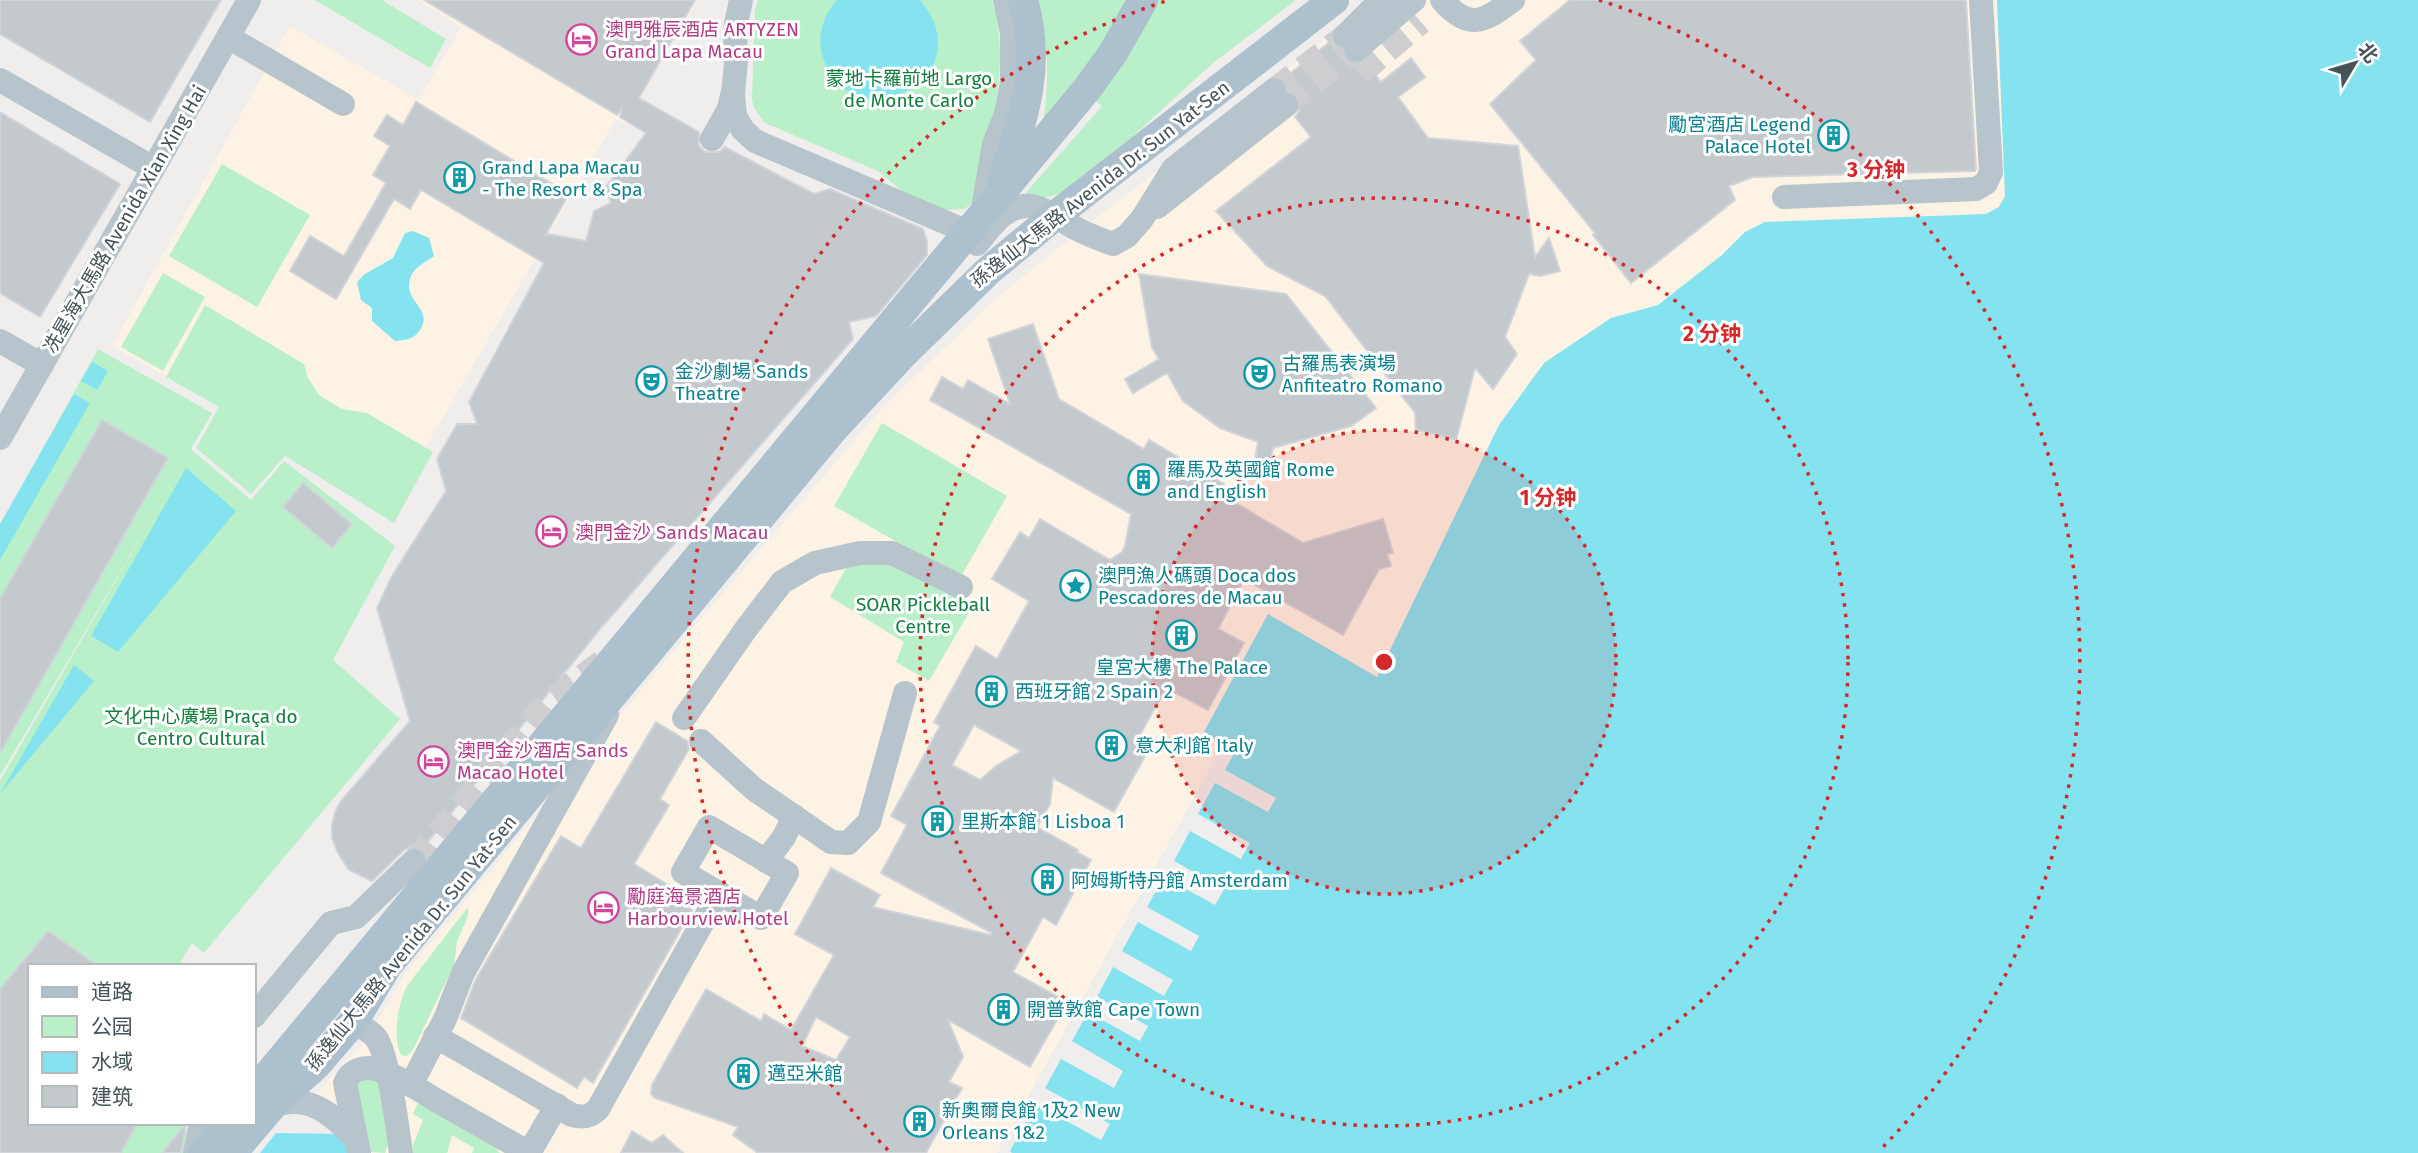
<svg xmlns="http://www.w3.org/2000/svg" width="2418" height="1153" viewBox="0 0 2418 1153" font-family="'Fira Sans','Noto Sans SC',sans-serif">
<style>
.commercial{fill:#fcf3e5}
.green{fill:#b9f0c9}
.water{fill:#84e3ef}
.pier{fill:#f0eded}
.building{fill:#c4c9cd;stroke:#d1d4d9;stroke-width:2;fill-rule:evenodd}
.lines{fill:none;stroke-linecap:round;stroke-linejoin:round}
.minor-tunnel{stroke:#ceced0;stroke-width:24;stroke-dasharray:24 12;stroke-linecap:butt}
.minor{stroke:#b8c4cb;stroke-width:24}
.major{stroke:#acc0ce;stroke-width:30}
.ring{fill:none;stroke:#d62828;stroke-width:3.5;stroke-dasharray:3.5 7}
.labels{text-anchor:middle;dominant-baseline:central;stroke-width:6;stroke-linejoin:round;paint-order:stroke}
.hotel-label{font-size:19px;fill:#b23c85;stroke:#fff;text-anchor:start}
.park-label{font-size:19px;fill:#137f3f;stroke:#fff}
.culture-label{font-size:19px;fill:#0d838f;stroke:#fff;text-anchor:start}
.street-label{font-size:19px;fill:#45535b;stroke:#fff}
.centre{fill:#d62828;stroke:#fff;stroke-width:3.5}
.ring-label{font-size:21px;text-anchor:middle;font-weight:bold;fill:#d62828;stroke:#fff;stroke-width:6;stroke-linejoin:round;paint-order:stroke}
</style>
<rect width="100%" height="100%" fill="#f0eded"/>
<g class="commercial">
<polygon points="418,0 698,0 625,124 616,119 392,505 112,346 290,26 419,100 461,27"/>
<polygon points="1376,0 1997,0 2005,196 1999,207 1986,214 1745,232 1722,255 1658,305 1611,318 1499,425 1377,677 1268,614 1204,732 1236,750 1012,1153 348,1153 315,1094 366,1040 407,971 697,623 881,410 983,310 1034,267"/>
</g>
<g class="green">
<polygon points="315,0 382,0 446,39 430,68"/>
<path d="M758,0H992C1012,65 989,132 978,197L972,204L964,209L945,210L903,192L878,171L765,123L754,108L752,99L755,10Z"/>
<path d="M1038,0H1296L1213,63L1073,191L1016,204L1102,106L1083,92L1043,122C1050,75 1048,46 1038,0Z"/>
<polygon points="222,164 310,215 257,307 169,256"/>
<polygon points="163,273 205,297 163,371 121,347"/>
<polygon points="205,305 304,364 308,378 320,396 342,409 367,413 433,452 394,523 285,456 251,494 196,448 219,407 166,377"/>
<polygon points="98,349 212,413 191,449 251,500 284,461 395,546 333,660 400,719 204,953 192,943 178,966 30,966 30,1123 185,1123 190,1153 0,1153 0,781 152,518 0,776 0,526"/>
<polygon points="882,423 1007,496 960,578 834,506"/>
<polygon points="891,559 974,604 929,681 896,662 904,642 830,597 846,568"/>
<path d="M468,907V916L457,941L454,965L413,1050L407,1056L401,1055C392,1036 398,1004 407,986Z"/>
<polygon points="366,1072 379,1083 388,1145 385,1153 370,1152 352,1081"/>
<polygon points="418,1103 494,1146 500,1153 472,1153 474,1148 452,1135 447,1153 413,1153 413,1145 423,1120 413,1114"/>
</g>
<g class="water">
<path d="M837,0H920C989,82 840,148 821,49C818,31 825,13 837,0Z"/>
<polygon points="1997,0 2418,0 2418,1153 998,1153 1224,744 1204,732 1268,614 1377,677 1499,425 1544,363 1611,318 1658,305 1722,255 1745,232 1765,222 1986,214 1999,207 2005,196"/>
<path d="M413,231L429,238L434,256C425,263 413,267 410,279C403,301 434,309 420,330C414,339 406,340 395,341L372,321V308L361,300L357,282L365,274L393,258L405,233Z"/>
<polygon points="92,362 108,371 97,390 81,381"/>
<polygon points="74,394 90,403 0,560 0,524"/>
<polygon points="186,468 236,511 118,652 91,636"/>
<polygon points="74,665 94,681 0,794"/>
<polygon points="276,1133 343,1134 348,1153 260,1153"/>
</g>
<polygon class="pier" points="1224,743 1236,750 1225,770 1276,798 1268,812 1215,783 1198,814 1250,843 1241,859 1190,831 1174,861 1224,889 1215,905 1164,877 1147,907 1199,936 1191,951 1138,922 1122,951 1173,980 1164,996 1113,967 1097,997 1148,1026 1140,1041 1088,1012 1072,1041 1123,1071 1114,1088 1061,1059 1045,1088 1110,1124 1101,1140 1036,1104 1010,1151 1012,1153 998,1153"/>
<g class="building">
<polygon points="0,0 221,0 150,122 0,34"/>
<polygon points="424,0 695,0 639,98 699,132 699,146 705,152 719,152 725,147 814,194 830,189 923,229 927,242 927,255 876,316 849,322 853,339 600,629 422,849 411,846 404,850 372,881 349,870 338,853 332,838 332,825 335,812 341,801 410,721 377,608 392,576 446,491 437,459 457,424 477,424 469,402 544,263 421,190 410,209 394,199 336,299 290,271 310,236 344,256 386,183 373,175 390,146 374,136 387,115 403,125 416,102 569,194 545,236 548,234 586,241 594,211 611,203 606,187 646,133 620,117 622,108 617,115"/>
<polygon points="1570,0 1966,0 1976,169 1975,171 1753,177 1729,186 1735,200 1631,283 1593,235 1595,233 1490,104 1536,60 1520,41"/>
<polygon points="1331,41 1341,50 1344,59 1350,64 1358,65 1365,62 1381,82 1411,58 1425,77 1398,97 1428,138 1518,146 1535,257 1549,238 1560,271 1540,276 1529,274 1505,337 1517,354 1493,389 1475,368 1456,440 1416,430 1415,413 1325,296 1267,266 1216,211 1311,137 1295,117 1300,110 1298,96 1288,91 1283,79"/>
<polygon points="0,112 120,184 40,317 0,293"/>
<polygon points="1139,274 1286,294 1376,408 1351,426 1273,448 1269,468 1254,465 1258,442 1220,428 1183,401 1167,373 1133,393 1125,379 1159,359 1152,348"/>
<path d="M1033,324L1059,399L1144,449L1149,440L1224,484L1219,493L1303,543L1383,519L1393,553L1387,554L1391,566L1379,569L1343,635L1244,579L1218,629L1244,643L1208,710L1166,688L1136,742L1149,749L1114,812L1053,778L1050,804L1037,827L1078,850L1077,852L1091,860L1056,925L1043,917L1013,972L1067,1002L1030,1067L948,1020L963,1057L949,1082L962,1088L926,1153H758L733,1135L738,1127L655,1098L651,1094L652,1085L706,989L761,1021L764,1014L791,1030L834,955L795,934L831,868L880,895L873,907L991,935L992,933L881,873L907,825L891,816L940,726L934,722L976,646L997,659L1029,601L992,579L1020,532L1029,538L1040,519L1110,560L1122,552L1125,546L1131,514L930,400L942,377L963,389L968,380L1010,404L988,339ZM974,725L1021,751L996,766L980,780L952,765ZM816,1017L850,1037L836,1060L802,1046Z"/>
<polygon points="102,420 168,458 0,753 0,599"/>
<polygon points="303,483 352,524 332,548 283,507"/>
<polygon points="656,722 687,741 689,749 660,799 669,805 634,864 686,896 681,903 692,910 593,1083 584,1077 577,1088 461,1018 476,979 561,836 581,848"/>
<polygon points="48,931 98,966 30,966 30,1123 137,1123 121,1153 0,1153 0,989"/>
<polygon points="186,1124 181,1153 162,1153"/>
<polygon points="632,1131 652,1143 663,1135 683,1153 621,1153"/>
</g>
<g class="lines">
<g class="minor-tunnel">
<polyline points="1360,74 1421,22"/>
<polyline points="1274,90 1345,36"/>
<polyline points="1286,105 1356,50"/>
<polyline points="414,861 546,703 602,662"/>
</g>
<g class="minor">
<polyline points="741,0 735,29 736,62 733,94 735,116 743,130 755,141 968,232"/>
<path d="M1442,0C1469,31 1484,22 1513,0"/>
<polyline points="1345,36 1371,10 1397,0"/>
<polyline points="228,37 343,104"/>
<polyline points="1356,50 1414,0"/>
<polyline points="0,80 153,168"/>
<polyline points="712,139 729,109 732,95"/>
<polyline points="1784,197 1976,189 1986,183 1991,172 1981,0"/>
<polyline points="984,203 994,144 1006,114 1012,82 1012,33 1005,0"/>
<polyline points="1157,207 1286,105"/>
<path d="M977,244C985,234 993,223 1003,215C1031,193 1053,216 1077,229C1088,235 1102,240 1113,244L1127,236L1142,219L1173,169L1274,90"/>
<polyline points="0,341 42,365"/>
<polyline points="0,438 249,0"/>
<polyline points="684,718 746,629 782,582 815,563 860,553 892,553 961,587"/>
<polyline points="701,741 754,789 831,842 848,843 869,822 905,693"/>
<polygon points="709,827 787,873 761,918 683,872"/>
<polyline points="766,861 784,837 794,816"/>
<polyline points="254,1016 331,923 356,917 414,861"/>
<path d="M353,1022C361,1027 370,1030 376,1038C388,1053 398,1131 401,1153"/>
<path d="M435,1036L572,1115C583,1118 590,1117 598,1109L719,893"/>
<polyline points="411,1085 445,1019 463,973 607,715"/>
<path d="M271,1107C306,1092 331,1113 354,1137"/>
<polyline points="195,1153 201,1123"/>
<path d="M359,1153L345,1083C350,1070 363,1066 376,1069C396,1075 417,1088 434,1099C466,1117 497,1135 529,1153"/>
<polyline points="529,1153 557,1105"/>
</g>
<g class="major">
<path d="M1002,180C1024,118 1042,66 1023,0"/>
<polyline points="254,1092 1087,89 1113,53 1143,0"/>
<polyline points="203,1153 228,1123"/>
<polyline points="232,1153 277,1100 317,1064 353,1022 387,966 835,427 903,354 988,271 1056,215 1334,0"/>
</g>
</g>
<circle cx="1384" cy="662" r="232" fill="#d62828" fill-opacity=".12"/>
<g class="ring">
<circle cx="1384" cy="662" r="232"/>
<circle cx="1384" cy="662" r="464"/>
<path d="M888 1150A696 696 0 0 1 1169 0M1599 0A696 696 0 0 1 1880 1150"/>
</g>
<defs>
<symbol id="hotel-ring" viewBox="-11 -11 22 22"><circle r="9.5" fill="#fff" stroke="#d1479c" stroke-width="1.5"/><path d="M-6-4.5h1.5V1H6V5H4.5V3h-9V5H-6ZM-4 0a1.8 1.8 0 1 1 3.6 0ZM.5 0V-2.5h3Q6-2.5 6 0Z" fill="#d1479c"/></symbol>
<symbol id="building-ring" viewBox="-11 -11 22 22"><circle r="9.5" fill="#fff" stroke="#0f9aa8" stroke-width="1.5"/><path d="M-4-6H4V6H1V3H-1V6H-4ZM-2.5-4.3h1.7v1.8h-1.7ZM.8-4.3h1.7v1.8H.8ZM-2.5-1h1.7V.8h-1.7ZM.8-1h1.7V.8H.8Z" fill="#0f9aa8"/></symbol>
<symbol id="theatre-ring" viewBox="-11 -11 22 22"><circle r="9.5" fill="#fff" stroke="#0f9aa8" stroke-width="1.5"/><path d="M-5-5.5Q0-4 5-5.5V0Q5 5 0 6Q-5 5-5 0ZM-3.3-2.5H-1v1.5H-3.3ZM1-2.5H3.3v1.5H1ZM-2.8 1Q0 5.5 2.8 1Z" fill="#0f9aa8"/></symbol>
<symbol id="sight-ring" viewBox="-11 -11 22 22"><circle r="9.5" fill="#fff" stroke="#0f9aa8" stroke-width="1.5"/><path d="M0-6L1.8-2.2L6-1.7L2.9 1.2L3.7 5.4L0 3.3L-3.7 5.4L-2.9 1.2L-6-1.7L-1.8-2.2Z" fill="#0f9aa8"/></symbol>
</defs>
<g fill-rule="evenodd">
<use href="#hotel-ring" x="564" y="22" width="35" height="35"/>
<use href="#building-ring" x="1816" y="118" width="35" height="35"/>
<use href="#building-ring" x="442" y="160" width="35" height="35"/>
<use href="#theatre-ring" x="1242" y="356" width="35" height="35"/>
<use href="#theatre-ring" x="634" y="364" width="35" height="35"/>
<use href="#building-ring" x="1126" y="462" width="35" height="35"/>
<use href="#hotel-ring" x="534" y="514" width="35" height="35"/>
<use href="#sight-ring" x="1058" y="568" width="35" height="35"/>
<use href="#building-ring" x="1164" y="618" width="35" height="35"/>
<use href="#building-ring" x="974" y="674" width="35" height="35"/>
<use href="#building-ring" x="1094" y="728" width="35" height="35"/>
<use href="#hotel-ring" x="416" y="744" width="35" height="35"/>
<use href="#building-ring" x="920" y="804" width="35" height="35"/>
<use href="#building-ring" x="1030" y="862" width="35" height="35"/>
<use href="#hotel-ring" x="586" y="890" width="35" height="35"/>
<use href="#building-ring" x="986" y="992" width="35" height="35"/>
<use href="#building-ring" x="726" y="1056" width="35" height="35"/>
<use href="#building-ring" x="902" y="1104" width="35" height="35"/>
</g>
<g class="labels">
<g class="hotel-label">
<text x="605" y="29">澳門雅辰酒店 ARTYZEN<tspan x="605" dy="22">Grand Lapa Macau</tspan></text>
<text x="575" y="532">澳門金沙 Sands Macau</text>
<text x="457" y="750">澳門金沙酒店 Sands<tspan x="457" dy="22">Macao Hotel</tspan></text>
<text x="627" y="896">勵庭海景酒店<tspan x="627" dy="22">Harbourview Hotel</tspan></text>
</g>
<g class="park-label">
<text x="909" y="78">蒙地卡羅前地 Largo<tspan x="909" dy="22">de Monte Carlo</tspan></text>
<text x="923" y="604">SOAR Pickleball<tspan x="923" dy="22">Centre</tspan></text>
<text x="201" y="716">文化中心廣場 Praça do<tspan x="201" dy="22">Centro Cultural</tspan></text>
</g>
<g class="culture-label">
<text x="1811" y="124" text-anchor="end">勵宮酒店 Legend<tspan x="1811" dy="22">Palace Hotel</tspan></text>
<text x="482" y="167">Grand Lapa Macau<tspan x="482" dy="22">- The Resort &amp; Spa</tspan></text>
<text x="1282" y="363">古羅馬表演場<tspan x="1282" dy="22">Anfiteatro Romano</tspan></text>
<text x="675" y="371">金沙劇場 Sands<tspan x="675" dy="22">Theatre</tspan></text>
<text x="1167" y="469">羅馬及英國館 Rome<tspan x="1167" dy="22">and English</tspan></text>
<text x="1098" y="575">澳門漁人碼頭 Doca dos<tspan x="1098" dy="22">Pescadores de Macau</tspan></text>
<text x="1182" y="667" text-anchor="middle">皇宮大樓 The Palace</text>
<text x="1015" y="691">西班牙館 2 Spain 2</text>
<text x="1135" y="745">意大利館 Italy</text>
<text x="961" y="821">里斯本館 1 Lisboa 1</text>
<text x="1071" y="880">阿姆斯特丹館 Amsterdam</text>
<text x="1027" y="1009">開普敦館 Cape Town</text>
<text x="767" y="1073">邁亞米館</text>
<text x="942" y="1110">新奧爾良館 1及2 New<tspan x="942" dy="22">Orleans 1&amp;2</tspan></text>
</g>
<g class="street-label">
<text transform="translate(1100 184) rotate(-38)">孫逸仙大馬路 Avenida Dr. Sun Yat-Sen</text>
<text transform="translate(125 219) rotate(-60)">冼星海大馬路 Avenida Xian Xing Hai</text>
<text transform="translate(411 943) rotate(-51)">孫逸仙大馬路 Avenida Dr. Sun Yat-Sen</text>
</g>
</g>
<circle cx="1384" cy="662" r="10" class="centre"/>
<g class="ring-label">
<text x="1876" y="177">3 分钟</text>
<text x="1712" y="341">2 分钟</text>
<text x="1548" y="505">1 分钟</text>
</g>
<rect x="28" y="964" width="228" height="161" fill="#ffffff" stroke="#b5babd" stroke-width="2"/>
<rect x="42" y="987" width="35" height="10" fill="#acc0ce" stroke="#b5babd" stroke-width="2"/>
<text x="91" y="999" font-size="21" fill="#45535b">道路</text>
<rect x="42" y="1016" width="35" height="21" fill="#b9f0c9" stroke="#b5babd" stroke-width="2"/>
<text x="91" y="1034" font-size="21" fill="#45535b">公园</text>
<rect x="42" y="1052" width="35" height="21" fill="#84e3ef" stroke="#b5babd" stroke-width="2"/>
<text x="91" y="1069" font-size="21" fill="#45535b">水域</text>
<rect x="42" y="1086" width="35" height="21" fill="#c4c9cd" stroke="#b5babd" stroke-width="2"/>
<text x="91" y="1104" font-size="21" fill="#45535b">建筑</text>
<g transform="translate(2355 63) rotate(52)" stroke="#ffffff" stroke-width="5" paint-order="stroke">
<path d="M0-5L12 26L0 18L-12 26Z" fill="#45535b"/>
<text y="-10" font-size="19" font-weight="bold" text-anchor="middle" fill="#45535b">北</text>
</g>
</svg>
